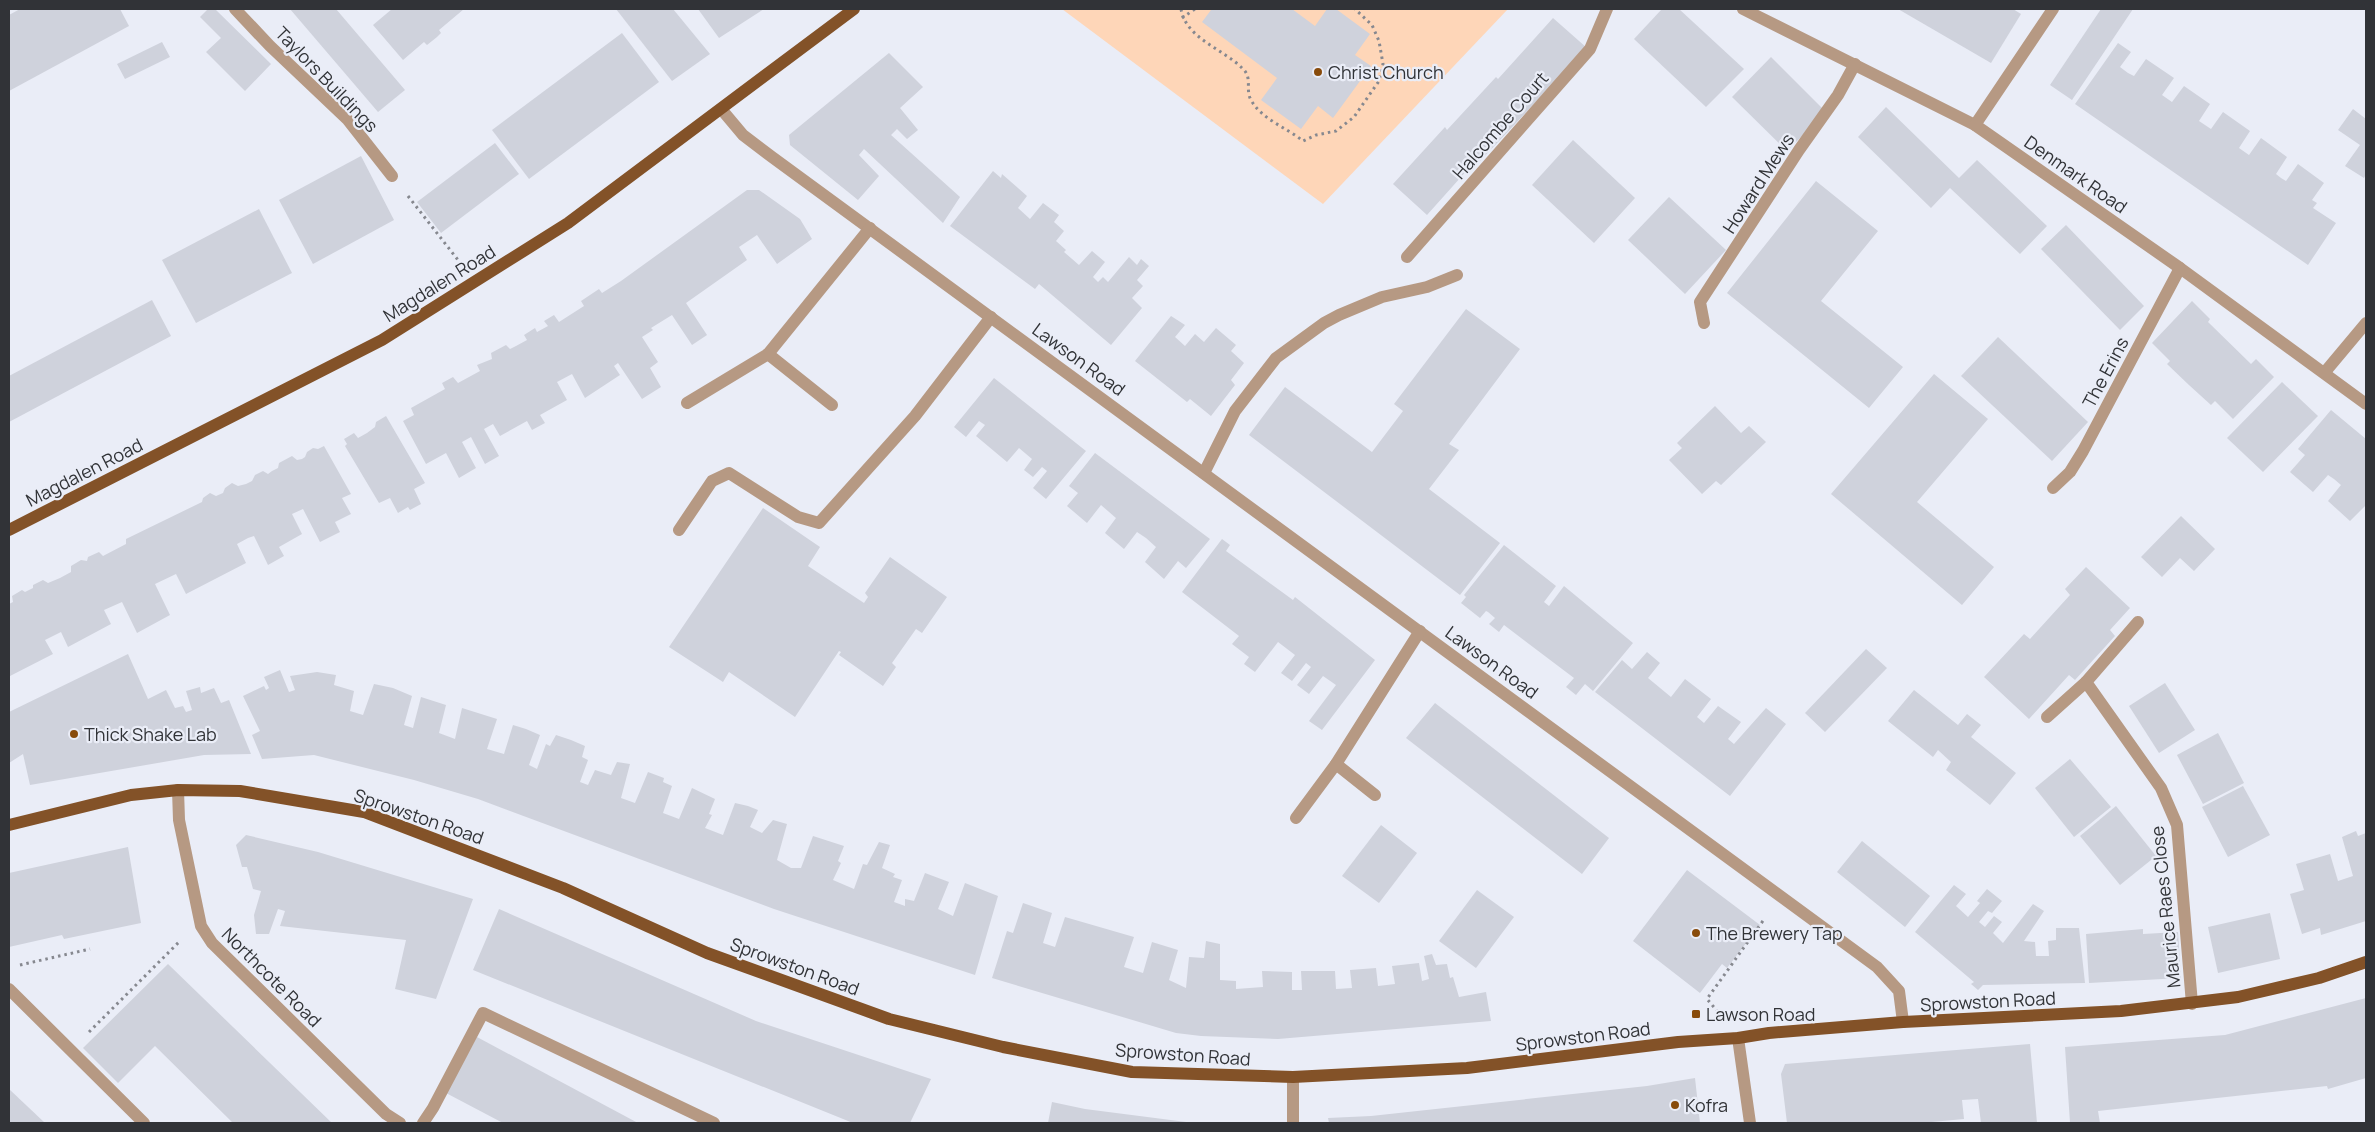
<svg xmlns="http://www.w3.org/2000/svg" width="2375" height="1132" viewBox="0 0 2375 1132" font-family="Manrope,sans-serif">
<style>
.green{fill:#fed6b8}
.building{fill:#cfd2dc}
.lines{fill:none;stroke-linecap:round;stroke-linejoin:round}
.path{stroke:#86888f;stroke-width:3;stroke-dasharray:2.5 4;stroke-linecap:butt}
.minor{stroke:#b69983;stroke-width:12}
.major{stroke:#835228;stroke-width:12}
.poi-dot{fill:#884b0b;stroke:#eaedf7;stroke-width:2}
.labels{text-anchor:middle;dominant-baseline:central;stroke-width:4.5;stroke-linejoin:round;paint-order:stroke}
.poi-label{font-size:18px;fill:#313337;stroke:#eaedf7;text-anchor:start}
.street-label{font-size:18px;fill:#313337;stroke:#eaedf7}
</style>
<rect width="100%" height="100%" fill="#eaedf7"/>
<polygon class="green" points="1062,9 1508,9 1323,204"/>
<g class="building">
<polygon points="20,9 120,9 129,26 9,91 9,15"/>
<polygon points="208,9 215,9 271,64 245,91 206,52 221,38 200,17"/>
<polygon points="290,9 336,9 405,90 378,112"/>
<polygon points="392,9 464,9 439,30 441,33 437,37 427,45 424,42 403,60 373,25"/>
<polygon points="616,9 673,9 710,54 672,81"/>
<polygon points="698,9 764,9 719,38"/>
<polygon points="1209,9 1292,9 1315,26 1327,9 1336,9 1370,34 1355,55 1371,66 1333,118 1318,106 1301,129 1261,100 1277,78 1202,22 1211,10"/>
<polygon points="1662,9 1679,9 1744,69 1706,107 1634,39"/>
<polygon points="1898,9 2013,9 2021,14 1991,63"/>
<polygon points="2101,9 2133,9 2072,100 2050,85"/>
<polygon points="1553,18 1587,48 1480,161 1478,158 1427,215 1393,184 1445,127 1447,130 1496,77 1498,79"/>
<polygon points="622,33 659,82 529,179 492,130"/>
<polygon points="162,42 170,57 125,79 117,64"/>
<polygon points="2118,43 2131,52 2120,67 2128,73 2134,76 2146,59 2174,78 2162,95 2172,102 2184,86 2210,104 2199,121 2211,129 2223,112 2250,131 2239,148 2249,155 2261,138 2287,157 2276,174 2281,178 2286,181 2298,164 2324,183 2312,200 2317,203 2313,208 2336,223 2308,265 2075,104"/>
<polygon points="889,53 923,87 900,108 918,130 907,139 897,129 891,135 960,197 943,223 864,149 859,155 879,176 858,200 790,145 789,135"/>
<polygon points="1771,57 1826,112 1787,151 1732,97"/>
<polygon points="1886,107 1959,178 1977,160 2047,226 2020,254 1950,188 1931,208 1858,137"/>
<polygon points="2353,109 2366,119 2366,174 2364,178 2345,166 2360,145 2338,130"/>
<polygon points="1573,140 1635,198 1594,243 1532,185"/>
<polygon points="495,143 519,174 441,233 417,202"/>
<polygon points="361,156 394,220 313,264 279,200"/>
<polygon points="993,171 1001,178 1002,174 1027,196 1018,208 1030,219 1043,203 1059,215 1054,222 1064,231 1056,241 1066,250 1064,252 1079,265 1092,251 1105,262 1093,277 1098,282 1103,277 1108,282 1129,257 1137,265 1141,259 1149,266 1137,280 1143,286 1132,298 1142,308 1111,345 1039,284 1035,289 950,226"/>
<polygon points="1816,181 1878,231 1821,301 1903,367 1869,408 1727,293"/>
<polygon points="747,190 759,190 800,219 812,239 777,264 757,235 739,247 747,260 686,303 707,335 692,345 672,315 651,328 653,330 642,337 658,362 650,368 661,387 642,399 618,363 614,366 620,375 585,398 572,374 557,382 567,400 540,415 545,423 532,430 527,421 500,436 493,424 484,429 499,456 485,464 471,437 462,442 476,468 459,478 446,453 426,464 403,421 414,415 411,408 445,389 442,383 453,377 458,383 480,371 477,365 492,359 491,353 506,345 510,349 516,346 527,340 524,335 535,328 537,332 548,326 544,321 554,315 559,322 584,306 581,301 599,289 602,293 621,281"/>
<polygon points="1669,197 1726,250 1685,294 1628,240"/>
<polygon points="259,209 292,273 196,323 162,260"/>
<polygon points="2066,225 2144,306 2120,330 2041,249"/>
<polygon points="152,300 171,336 9,422 9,376"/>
<polygon points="2192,301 2210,319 2208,322 2251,364 2256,359 2274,377 2233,419 2215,401 2211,405 2189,385 2167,364 2170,361 2152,343"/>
<polygon points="1466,309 1520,349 1449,444 1459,450 1429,489 1500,543 1460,595 1249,435 1285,387 1372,452 1403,411 1394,404"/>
<polygon points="1171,316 1185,325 1175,337 1185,346 1195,334 1204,342 1216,328 1236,345 1231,351 1244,363 1231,380 1235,385 1211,416 1190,399 1187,402 1135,361"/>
<polygon points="1998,337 2088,422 2052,461 1961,376"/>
<polygon points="1934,374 1988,419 1917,502 1994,567 1962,605 1831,494"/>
<polygon points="994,378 1086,451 1046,499 1033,488 1047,471 1042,467 1033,477 1024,470 1032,459 1019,448 1007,462 976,436 985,425 979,421 966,437 954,427"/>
<polygon points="2282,382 2318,416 2263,472 2227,438"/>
<polygon points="1715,406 1741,433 1749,426 1766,442 1721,485 1716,481 1702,494 1669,460 1682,448 1677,443"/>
<polygon points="2331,410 2366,439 2366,505 2350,521 2328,501 2341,485 2334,479 2328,475 2313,492 2290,472 2305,455 2298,449"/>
<polygon points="386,416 425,483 414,489 421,504 410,510 408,507 398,513 390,498 379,503 345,446 347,444 344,439 354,433 358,438 367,433 375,427 376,422"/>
<polygon points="324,446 351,494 342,498 351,514 335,522 340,532 320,542 303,509 292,514 302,534 279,547 284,556 268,565 254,536 248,538 237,544 246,563 186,594 176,574 155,584 170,615 137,633 122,602 104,610 111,624 68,647 61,632 45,640 53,654 10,676 9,604 13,602 12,596 22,590 25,592 33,588 33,585 43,580 48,583 60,578 71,572 71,566 81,560 87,561 88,557 99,552 103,556 126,544 126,539 202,502 203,498 210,493 216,496 223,493 225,488 232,483 238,486 246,484 252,481 255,475 263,471 268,474 272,471 278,468 279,463 292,456 297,460 302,459 305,457 307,452 313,448 318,449"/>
<polygon points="1095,453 1210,539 1186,568 1178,561 1164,579 1145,562 1156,547 1146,538 1137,532 1124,549 1105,533 1116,518 1101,505 1087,523 1067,506 1078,493 1069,486"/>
<polygon points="763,508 820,547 808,566 864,603 868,597 865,593 890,557 947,597 922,633 916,629 892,663 896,667 883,686 839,655 841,652 839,651 795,717 729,672 723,682 669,647"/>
<polygon points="2181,516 2215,549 2194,571 2180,558 2162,577 2141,557"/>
<polygon points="1222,539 1230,545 1226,551 1293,600 1295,597 1375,660 1322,730 1309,721 1336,685 1323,676 1309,694 1297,685 1311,667 1306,663 1292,681 1281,673 1295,655 1278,642 1255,672 1244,664 1249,657 1232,644 1239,636 1182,592"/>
<polygon points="1504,545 1556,586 1544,602 1549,606 1564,586 1633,643 1593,691 1585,684 1576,695 1566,687 1574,678 1504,625 1499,632 1489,624 1495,618 1488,612 1486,611 1480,618 1461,603 1466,597 1464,595"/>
<polygon points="2086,567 2130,608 2110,630 2115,636 2075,680 2069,675 2029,719 1984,677 2024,634 2030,639 2070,595 2065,589"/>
<polygon points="1866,649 1887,668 1825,732 1805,713"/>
<polygon points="1647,652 1660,663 1648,678 1671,697 1685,679 1711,699 1697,717 1704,723 1718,706 1741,722 1728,739 1734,744 1766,708 1786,724 1730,796 1595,692 1622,660 1632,669"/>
<polygon points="128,654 148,699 166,690 175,708 183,706 186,712 192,710 186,691 200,687 201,693 214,688 221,703 229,700 251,754 204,755 30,785 23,754 9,763 9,712"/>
<polygon points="280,670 289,692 295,690 290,676 317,672 336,675 334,685 354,691 350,711 363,715 374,684 393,688 412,696 404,725 413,728 421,697 446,705 439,733 455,739 462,708 497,719 487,749 504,754 513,725 526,729 540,735 529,765 537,769 546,744 550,746 556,735 571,740 585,746 582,757 588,760 580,782 588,785 595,770 611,775 617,762 630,764 621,798 635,803 648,772 664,778 663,782 672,786 663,813 679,819 692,788 715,799 709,814 712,815 705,828 723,835 735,803 748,806 758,810 750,827 762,833 773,820 787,824 777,860 791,868 801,868 813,836 844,846 838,861 841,863 833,880 854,889 863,864 867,865 879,842 890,845 882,868 895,874 893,877 902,880 894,902 905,906 905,899 914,901 925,873 949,882 938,909 953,916 965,883 998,896 975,975 774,909 478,799 414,780 314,755 262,759 252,735 260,731 243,696 264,686 266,690 269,688 264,677"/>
<polygon points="2165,683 2195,730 2159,753 2129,706"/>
<polygon points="1914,690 1958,725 1967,714 1981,725 1971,737 2016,773 1990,805 1946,770 1951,762 1938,750 1933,757 1888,721"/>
<polygon points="1435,703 1609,838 1582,874 1406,738"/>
<polygon points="2218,733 2244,783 2203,804 2177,755"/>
<polygon points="2070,759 2111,807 2074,837 2035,788"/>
<polygon points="2243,786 2270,835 2228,857 2202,807"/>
<polygon points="2116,806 2156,856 2120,885 2080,836"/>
<polygon points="1381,825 1417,853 1379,903 1342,876"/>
<polygon points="2356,831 2358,836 2366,833 2366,921 2321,935 2320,928 2302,934 2290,894 2304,890 2296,864 2330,854 2338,881 2353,876 2342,837"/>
<polygon points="246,835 318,852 473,899 436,999 395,989 406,940 280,926 285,911 278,909 269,934 256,934 254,915 261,891 253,889 247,867 242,867 236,845"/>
<polygon points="1862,841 1930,896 1905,927 1837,872"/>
<polygon points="128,847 141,923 64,939 62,935 9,947 9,873"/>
<polygon points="1687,870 1760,925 1727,968 1722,964 1700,993 1633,941"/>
<polygon points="1954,885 1966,894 1956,906 1968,917 1980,903 1977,901 1987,889 2002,901 1992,913 1988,911 1979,922 1985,927 1994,916 2002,922 1993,933 2003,943 2033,904 2044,911 2024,941 2035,942 2036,956 2049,956 2048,941 2056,940 2056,928 2079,928 2085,983 1983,985 1978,990 1971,984 1974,982 1915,932"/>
<polygon points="1477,890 1514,917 1476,968 1439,941"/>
<polygon points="1023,903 1052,913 1043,943 1055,947 1065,917 1134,937 1124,967 1143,973 1152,942 1178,950 1169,980 1186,988 1189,957 1204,958 1206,941 1220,944 1220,980 1236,981 1236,989 1263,987 1262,971 1292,972 1292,990 1302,990 1301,971 1335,971 1336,989 1352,988 1350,970 1376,968 1378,986 1395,984 1392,966 1419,963 1422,981 1429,979 1424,956 1432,954 1436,965 1447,964 1450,978 1453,977 1459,997 1486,992 1491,1021 1278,1039 1201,1036 1176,1033 992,978 1007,931 1013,933"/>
<polygon points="499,909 756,1021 931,1079 910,1123 853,1123 473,970"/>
<polygon points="2270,913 2280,959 2218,973 2208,927"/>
<polygon points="2143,929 2143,934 2178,932 2181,978 2089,983 2086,934"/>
<polygon points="168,964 332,1123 233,1123 155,1046 118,1083 83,1048"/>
<polygon points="2366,998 2366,1078 2328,1089 2327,1086 2098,1111 2100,1123 2070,1123 2065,1047 2225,1035"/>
<polygon points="477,1037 638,1123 503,1123 446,1093"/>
<polygon points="2030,1044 2037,1123 1981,1123 1978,1099 1962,1100 1964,1119 1921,1123 1787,1123 1781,1074 1785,1064"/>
<polygon points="1695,1078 1700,1123 1329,1123 1328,1118 1371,1116 1647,1086"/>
<polygon points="9,1089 45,1123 9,1123"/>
<polygon points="1052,1102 1085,1109 1194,1123 1048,1123"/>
</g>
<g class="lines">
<g class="path">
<path d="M1181,9C1186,39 1224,49 1243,69C1252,77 1246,89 1250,98C1260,119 1286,127 1303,141L1316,135L1336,131L1354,117L1379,81L1383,64L1379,41L1372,25L1355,9"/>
<polyline points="1182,18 1195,9"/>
<polyline points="408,196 458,260"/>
<polyline points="20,965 90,949"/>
<polyline points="1718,1012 1707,999 1765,918"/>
<polyline points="89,1032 180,941"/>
</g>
<g class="minor">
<polyline points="235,9 270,46 348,120 392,176"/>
<polyline points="1743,9 1975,125 2180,268 2366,404"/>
<polyline points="722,110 743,135 772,157 1877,967 1899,991 1903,1022"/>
<polyline points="1975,125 2053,9"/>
<polyline points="1407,257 1590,49 1607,9"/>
<polyline points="1704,323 1700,302 1799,150 1838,95 1855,64"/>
<polyline points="768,354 832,405"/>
<polyline points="2325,372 2366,323"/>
<polyline points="687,403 768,354 870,228"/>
<polyline points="1204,473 1235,411 1276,358 1324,323 1339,315 1382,297 1427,287 1457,275"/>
<polyline points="2053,488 2070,472 2083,451 2180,268"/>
<polyline points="679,530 712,481 729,473 798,517 819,523 915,416 991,317"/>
<polyline points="2138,622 2086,682 2161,788 2177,825 2192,1004"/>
<polyline points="2047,717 2086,682"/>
<polyline points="1336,764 1375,795"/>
<polyline points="178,790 179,820 201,926 212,943 386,1114 400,1123"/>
<polyline points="1296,818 1336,764 1420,631"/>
<polyline points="9,989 144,1123"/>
<polyline points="1738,1038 1750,1123"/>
<polyline points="423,1123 433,1108 483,1013 714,1123"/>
<polyline points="1293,1123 1293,1077"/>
</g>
<g class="major">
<polyline points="9,530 382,340 568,223 854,9"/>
<polyline points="9,825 131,795 178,790 240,791 364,812 563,888 707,953 889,1019 1003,1047 1132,1072 1293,1077 1467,1068 1678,1042 1738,1038 1769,1033 1903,1022 2121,1011 2238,997 2319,978 2366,962"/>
</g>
</g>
<g class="poi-dot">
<circle cx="1318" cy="72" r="5"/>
<circle cx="74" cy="734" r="5"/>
<circle cx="1696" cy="933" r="5"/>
<rect x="1691" y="1009" width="10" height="10" rx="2.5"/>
<circle cx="1675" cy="1105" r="5"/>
</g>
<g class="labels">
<g class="poi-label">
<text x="1328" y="72">Christ Church</text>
<text x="84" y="734">Thick Shake Lab</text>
<text x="1706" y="933">The Brewery Tap</text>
<text x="1706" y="1014">Lawson Road</text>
<text x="1685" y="1105">Kofra</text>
</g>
<g class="street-label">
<text transform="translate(327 79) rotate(46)">Taylors Buildings</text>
<text transform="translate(1500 125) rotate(-49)">Halcombe Court</text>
<text transform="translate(2076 174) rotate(35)">Denmark Road</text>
<text transform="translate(1758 183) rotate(-57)">Howard Mews</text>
<text transform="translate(439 283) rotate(-32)">Magdalen Road</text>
<text transform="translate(1079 359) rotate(36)">Lawson Road</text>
<text transform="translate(2105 372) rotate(-62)">The Erins</text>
<text transform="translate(84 472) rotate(-27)">Magdalen Road</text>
<text transform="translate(1492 662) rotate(36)">Lawson Road</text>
<text transform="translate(419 816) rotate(19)">Sprowston Road</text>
<text transform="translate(2165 907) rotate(-96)">Maurice Raes Close</text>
<text transform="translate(795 966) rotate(20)">Sprowston Road</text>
<text transform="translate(272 977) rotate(45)">Northcote Road</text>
<text transform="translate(1988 1001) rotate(-3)">Sprowston Road</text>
<text transform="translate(1583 1036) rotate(-7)">Sprowston Road</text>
<text transform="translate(1183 1054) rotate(4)">Sprowston Road</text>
</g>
</g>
<rect width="2375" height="1132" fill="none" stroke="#313337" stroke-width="20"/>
</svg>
